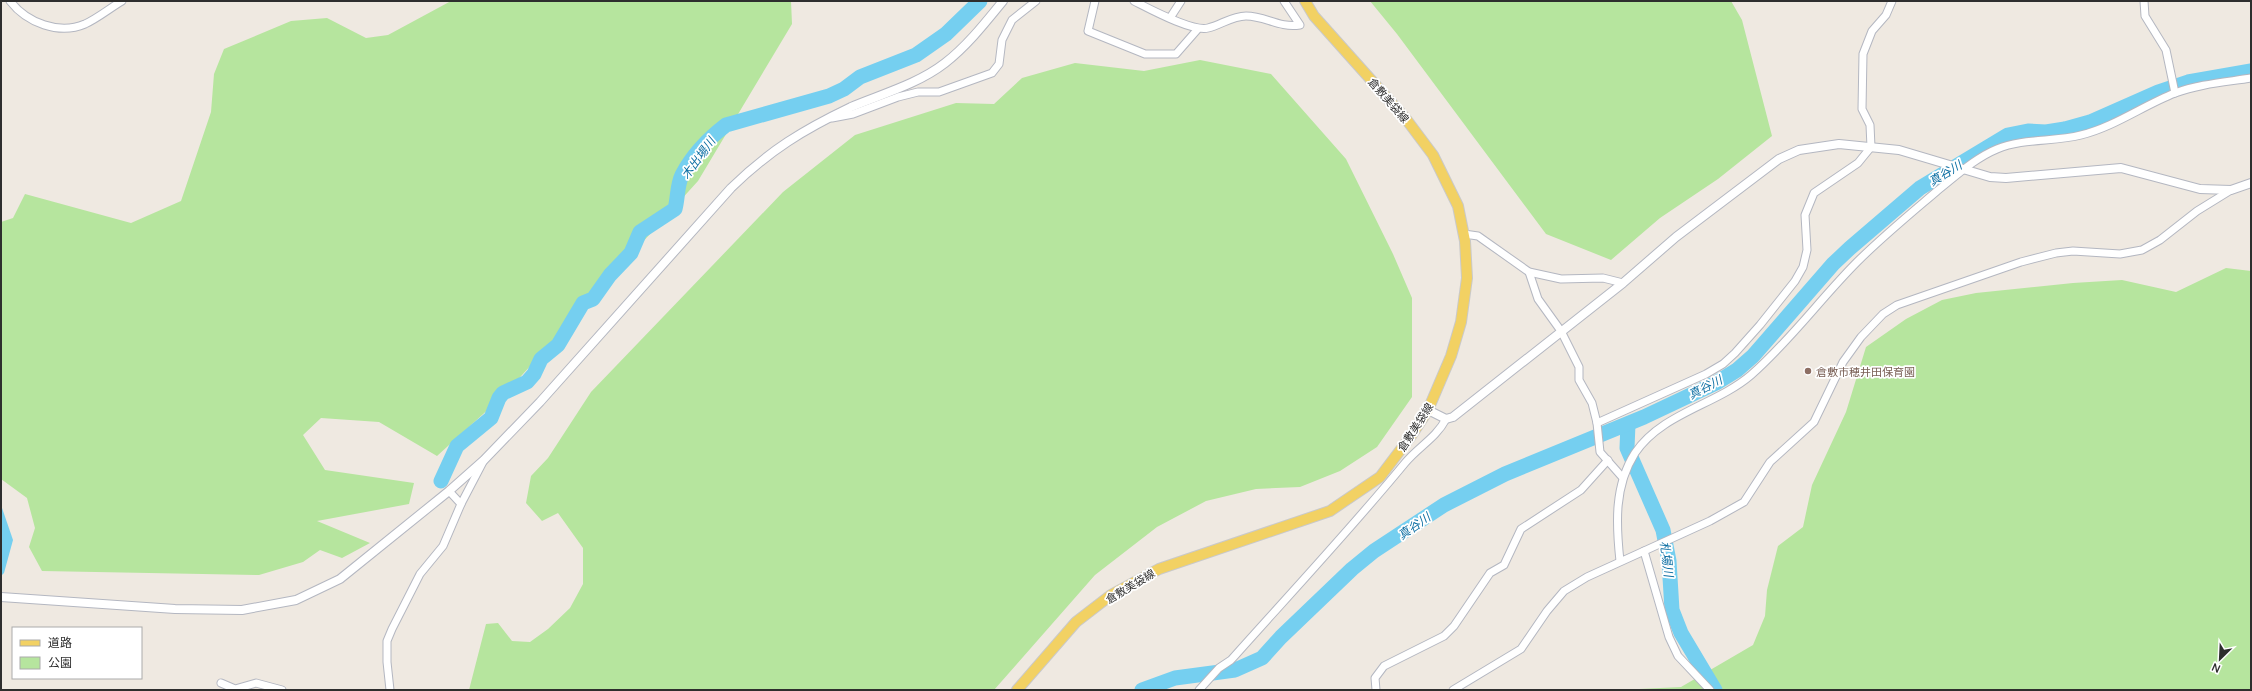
<svg xmlns="http://www.w3.org/2000/svg" width="2252" height="691" viewBox="0 0 2252 691" font-family="Manrope,'Noto Sans JP',sans-serif">
<style>
.green{fill:#b6e59e}
.water{fill:#75cff0}
.lines{fill:none;stroke-linecap:round;stroke-linejoin:round}
.river{stroke:#75cff0;stroke-width:15}
.minor-casing{stroke:#b4b7c1;stroke-width:9}
.tertiary-casing{stroke:#b4b7c1;stroke-width:10}
.primary-casing{stroke:#c9c9c9;stroke-width:12}
.minor{stroke:#fff;stroke-width:7}
.tertiary{stroke:#fff;stroke-width:8}
.primary{stroke:#f2d163;stroke-width:10}
.education-dot{fill:#8d6e63;stroke:#fff;stroke-width:1.5}
.labels{text-anchor:middle;dominant-baseline:central;stroke-width:3.5;stroke-linejoin:round;paint-order:stroke}
.street-label{font-size:11px;fill:#2e2e2e;stroke:#fff}
.education-label{font-size:11px;fill:#785e54;stroke:#fff;text-anchor:start}
.water-label{font-size:12px;font-style:italic;fill:#0d6fa3;stroke:#fff}
</style>
<rect width="100%" height="100%" fill="#efe9e1"/>
<g class="green">
<polygon points="451,1 791,1 792,24 698,181 504,395 437,456 379,422 321,418 303,435 325,470 414,483 409,504 317,521 370,543 342,558 320,550 303,562 259,575 42,571 29,547 35,528 27,498 1,479 1,222 13,218 25,194 131,223 181,201 211,112 214,74 224,49 291,21 327,18 366,38 388,35"/>
<polygon points="1370,1 1731,1 1742,20 1772,136 1718,179 1660,218 1611,260 1546,234 1397,34"/>
<polygon points="1200,60 1271,74 1346,159 1393,254 1412,298 1412,397 1377,447 1340,471 1300,487 1256,489 1206,501 1157,527 1095,575 994,690 469,690 486,624 498,623 512,641 530,642 548,629 570,608 583,584 583,548 558,513 542,521 526,503 531,476 548,458 591,392 783,192 855,135 956,103 994,104 1022,78 1075,63 1144,71"/>
<polygon points="2226,268 2251,271 2251,690 1618,690 1681,687 1753,645 1765,616 1767,590 1778,546 1803,527 1812,485 1846,412 1866,347 1906,319 1942,300 1976,293 2073,283 2122,280 2176,292"/>
</g>
<polygon class="water" points="1,505 13,540 4,573 1,576"/>
<g class="lines">
<g class="river">
<polyline points="1628,424 1627,448 1663,530 1669,561 1672,610 1681,633 1715,690"/>
<path d="M441,481L457,446L491,418L499,398L503,393L527,382L534,374L541,359L558,345L583,303L593,299L610,275L631,253L640,232L675,209C678,198 677,185 682,175C692,156 709,138 726,125L829,96L844,89L860,77L916,55L946,34L980,1"/>
<polyline points="1142,690 1175,678 1235,670 1262,658 1281,637 1352,569 1374,551 1444,505 1505,474 1644,417 1716,383 1737,370 1753,356 1833,264 1850,248 1920,188 2008,135 2028,131 2046,132 2065,129 2090,122 2158,92 2188,82 2251,71"/>
</g>
<defs>
<g id="minor">
<path d="M10,1C27,23 59,35 85,24C98,18 110,8 122,1"/>
<polyline points="1095,1 1088,31 1145,54 1176,54 1197,30"/>
<path d="M1134,1C1150,9 1192,32 1208,28C1221,25 1232,16 1246,16C1266,16 1278,28 1300,25L1284,1"/>
<polyline points="2144,1 2145,16 2166,50 2175,93"/>
<polyline points="1170,18 1181,1"/>
<polyline points="832,118 853,114 898,97 918,92 939,92 992,73 999,64 1002,40 1012,20 1036,1"/>
<polyline points="1464,234 1478,236 1529,272 1561,279 1603,278 1623,283"/>
<polyline points="1529,272 1538,299 1561,331 1579,367 1579,380 1592,403 1597,423 1600,452 1623,478"/>
<polyline points="1597,423 1706,374 1723,364 1735,353 1760,325 1795,281 1803,267 1807,250 1805,215 1814,193 1858,163 1871,147 1870,125 1862,109 1863,54 1872,31 1886,15 1892,1"/>
<polyline points="461,504 483,462"/>
<polyline points="1644,551 1669,637 1678,656 1710,690"/>
<path d="M1620,561C1616,524 1614,486 1635,453C1662,413 1716,405 1751,375C1790,341 1821,298 1857,262C1882,237 1910,214 1937,191C1956,176 1975,158 1997,149C2023,138 2054,142 2081,135C2114,127 2144,105 2175,93C2199,84 2226,82 2251,78"/>
<polyline points="221,683 235,689 256,683 282,690"/>
<polyline points="390,690 387,662 387,641 392,629 420,574 443,546 461,504 449,491"/>
<path d="M1199,690L1219,668L1231,660C1289,595 1349,531 1405,463C1418,447 1436,438 1446,419"/>
<polyline points="1376,690 1375,678 1384,666 1444,636 1454,626 1490,573 1504,565 1521,529 1581,490 1608,460"/>
<polyline points="1453,690 1521,649 1547,611 1564,591 1587,577 1710,521 1744,502 1770,462 1814,422 1843,362 1861,337 1883,314 1897,305 2021,262 2056,253 2073,251 2120,254 2142,250 2160,240 2197,211 2231,190"/>
</g>
<g id="tertiary">
<polyline points="1428,410 1446,419 1453,417 1623,283 1676,237 1779,159 1799,150 1839,144 1899,150 1990,177 2006,178 2121,168 2200,189 2231,190 2251,183"/>
<path d="M1,597L175,609L242,610L296,600L340,579L449,491L484,460L540,402L731,188C770,150 803,130 851,107C882,94 918,84 945,63C967,46 985,23 1003,1"/>
</g>
<polyline id="primary" points="1017,690 1076,622 1111,595 1159,569 1330,511 1380,477 1411,436 1428,410 1451,356 1461,322 1467,278 1465,241 1458,206 1433,155 1406,119 1314,16 1305,1"/>
</defs>
<use href="#minor" class="minor-casing"/>
<use href="#tertiary" class="tertiary-casing"/>
<use href="#primary" class="primary-casing"/>
<use href="#minor" class="minor"/>
<use href="#tertiary" class="tertiary"/>
<use href="#primary" class="primary"/>
</g>
<circle class="education-dot" cx="1808" cy="371" r="4"/>
<g class="labels">
<g class="street-label">
<text transform="translate(1389 100) rotate(49)">倉敷美袋線</text>
<text transform="translate(1415 427) rotate(-57)">倉敷美袋線</text>
<text transform="translate(1130 586) rotate(-31)">倉敷美袋線</text>
</g>
<g class="education-label">
<text x="1816" y="371">倉敷市穂井田保育園</text>
</g>
<g class="water-label">
<text transform="translate(698 158) rotate(-54)">木出場川</text>
<text transform="translate(1945 173) rotate(-31)">真谷川</text>
<text transform="translate(1705 387) rotate(-27)">真谷川</text>
<text transform="translate(1414 526) rotate(-35)">真谷川</text>
<text transform="translate(1667 559) rotate(83)">札場川</text>
</g>
</g>
<rect width="2252" height="691" fill="none" stroke="#2e2e2e" stroke-width="4"/>
<rect x="12" y="627" width="130" height="52" fill="#ffffff" stroke="#ababab"/>
<rect x="20" y="640" width="20" height="6" fill="#f2d163" stroke="#ababab"/>
<text x="48" y="647" font-size="12" fill="#2e2e2e">道路</text>
<rect x="20" y="657" width="20" height="12" fill="#b6e59e" stroke="#ababab"/>
<text x="48" y="667" font-size="12" fill="#2e2e2e">公園</text>
<g transform="translate(2220 659) rotate(204)" stroke="#ffffff" stroke-width="3" paint-order="stroke">
<path d="M0-3L7 15L0 10L-7 15Z" fill="#2e2e2e"/>
<text y="-6" font-size="11" font-weight="bold" text-anchor="middle" fill="#2e2e2e">N</text>
</g>
</svg>
